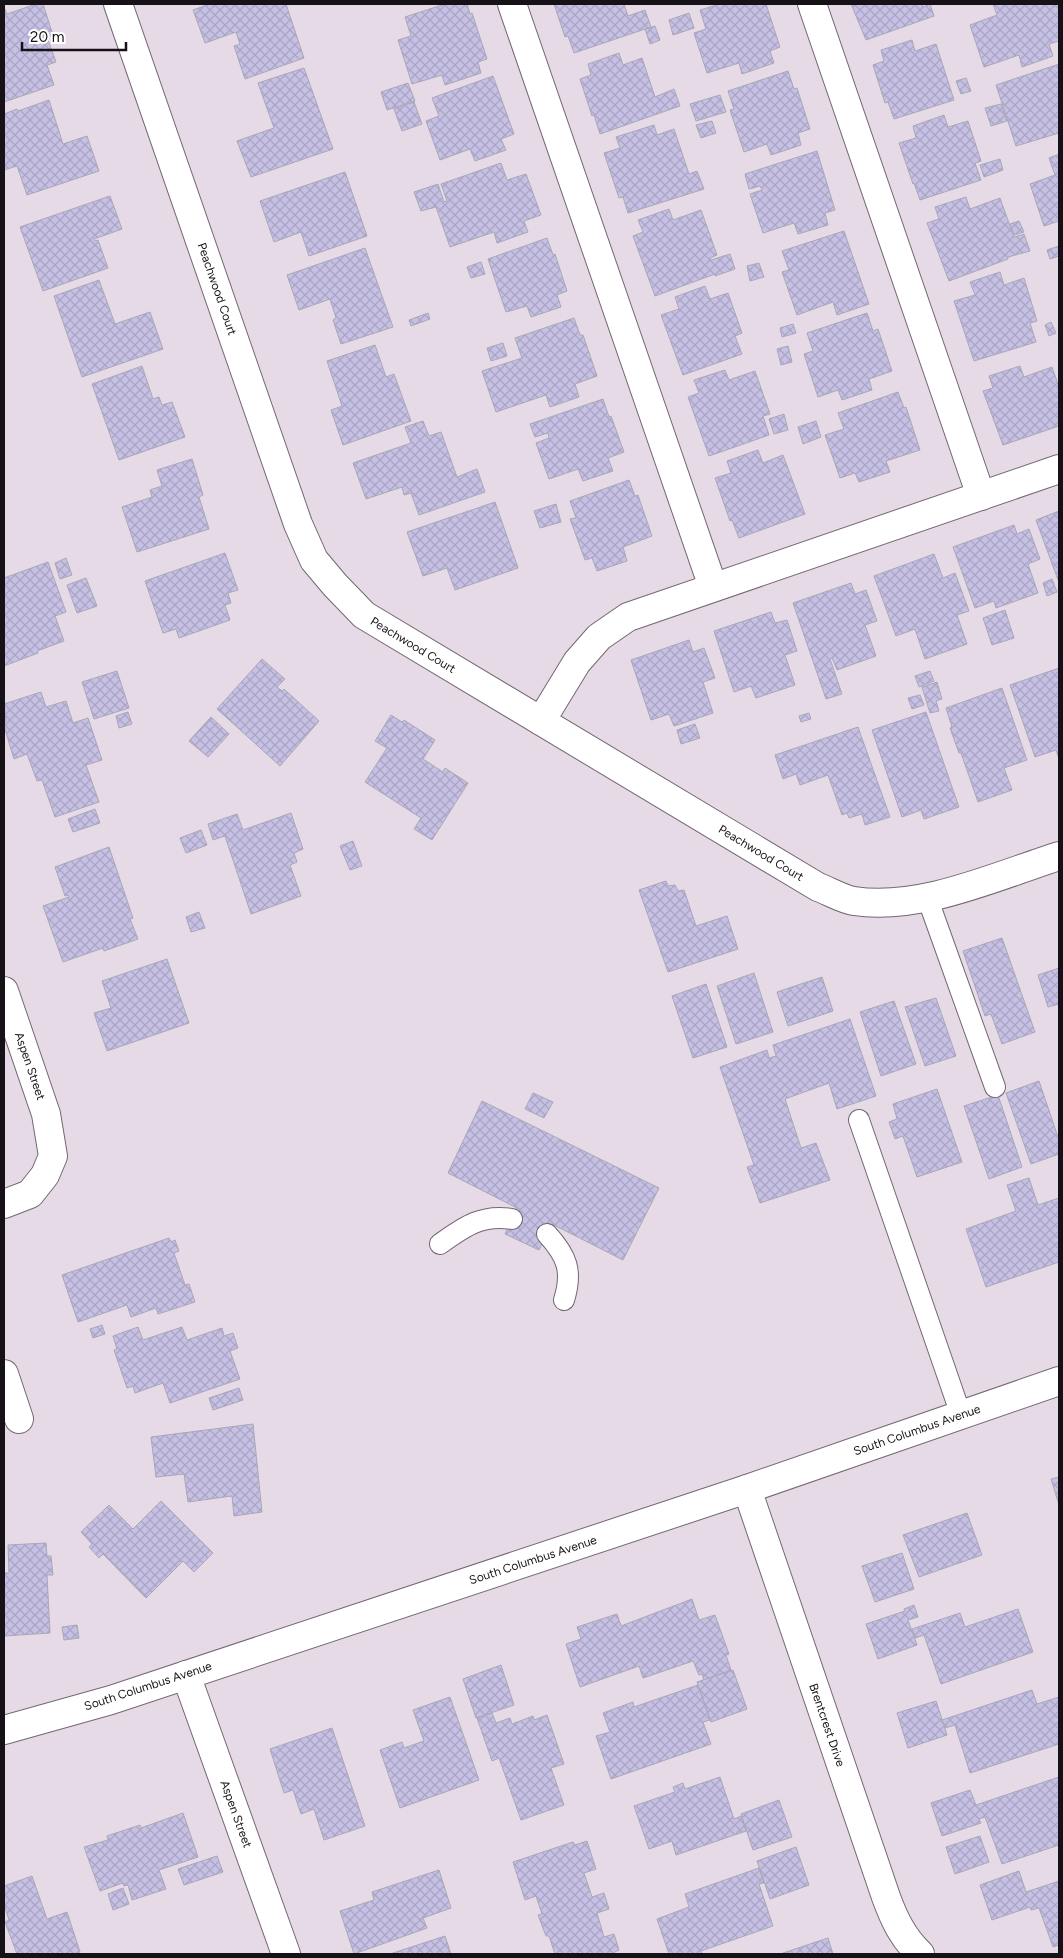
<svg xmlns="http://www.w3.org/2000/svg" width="1063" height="1958" viewBox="0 0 1063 1958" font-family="Figtree,sans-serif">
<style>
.building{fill:url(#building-cross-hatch);stroke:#a9a7b7}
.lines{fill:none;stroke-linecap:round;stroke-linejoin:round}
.service-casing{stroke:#746774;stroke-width:22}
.minor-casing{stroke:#746774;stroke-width:30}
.secondary-casing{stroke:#746774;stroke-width:30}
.service{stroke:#fff;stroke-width:20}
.minor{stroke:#fff;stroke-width:28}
.secondary{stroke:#fff;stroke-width:28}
.labels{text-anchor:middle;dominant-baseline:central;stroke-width:4;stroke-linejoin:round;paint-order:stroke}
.street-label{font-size:12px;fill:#161116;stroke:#fff}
</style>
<defs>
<pattern id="building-cross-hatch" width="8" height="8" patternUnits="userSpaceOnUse" patternTransform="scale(1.25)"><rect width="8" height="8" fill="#c6c1e4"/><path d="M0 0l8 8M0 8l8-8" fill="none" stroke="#a9a5c3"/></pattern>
</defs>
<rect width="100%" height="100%" fill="#e7dae7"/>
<g class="building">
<polygon points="36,4 43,4 53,35 47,37 56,62 47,65 54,85 4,102 4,7 7,14"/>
<polygon points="210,4 286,4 304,58 245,79 234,46 240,44 236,32 205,43 193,10"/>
<polygon points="445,4 467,4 470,14 472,13 487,59 478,62 481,73 445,85 442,75 412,84 398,40 411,36 405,17"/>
<polygon points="554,4 624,4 628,16 645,10 651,27 574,53 568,36 565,37"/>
<polygon points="720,4 766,4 780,47 770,51 774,63 742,74 739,63 707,73 694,33 706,29 700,10"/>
<polygon points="851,4 922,4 923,7 930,4 934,16 866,40"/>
<polygon points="993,4 1059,4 1059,41 1049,44 1053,56 1022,67 1019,55 984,67 970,25 997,15"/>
<polygon points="689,13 694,28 673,35 669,20"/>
<polygon points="655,26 660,40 650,44 645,29"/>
<polygon points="912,40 915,51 936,44 954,100 894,119 888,102 885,103 873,65 884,61 881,50"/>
<polygon points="619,53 623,65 642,58 655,97 674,89 680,106 600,134 594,115 592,116 580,79 591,75 588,64"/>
<polygon points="1059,64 1059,133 1016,146 996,85"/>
<polygon points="304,68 333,149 251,177 237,141 274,128 258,83"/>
<polygon points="788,71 794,89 797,88 810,129 798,133 801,145 771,155 767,144 744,152 730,110 734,109 728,91"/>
<polygon points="493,76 514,134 501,139 506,150 475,161 470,149 440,160 426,121 439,116 432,98"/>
<polygon points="966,78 971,91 961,94 956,81"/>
<polygon points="408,83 415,101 387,110 381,92"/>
<polygon points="720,95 726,112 696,121 690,104"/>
<polygon points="49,100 63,144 87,136 99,171 27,195 17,166 4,170 4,114 17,109 18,111"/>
<polygon points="414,102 422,124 402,131 394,109"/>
<polygon points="1001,104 1007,121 991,126 985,108"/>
<polygon points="944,115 948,127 968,121 981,161 975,163 981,180 920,200 914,183 913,184 899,143 916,138 913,126"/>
<polygon points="712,121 716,133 701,138 696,125"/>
<polygon points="654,125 657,135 674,129 689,174 697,171 704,189 628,213 623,197 619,198 604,153 620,148 616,137"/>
<polygon points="817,151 835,210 825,213 828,225 798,234 794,223 763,233 750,194 762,190 760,186 749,189 745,174"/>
<polygon points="1059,154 1059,221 1044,226 1030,184 1055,175 1049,158"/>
<polygon points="1000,159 1003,170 984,177 980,165"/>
<polygon points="501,163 507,180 526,174 541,215 524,221 528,232 497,243 494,232 450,247 436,207 421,211 414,192 438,184 444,202 447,201 441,184"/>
<polygon points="345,172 367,236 309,256 301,232 274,242 260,201"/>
<polygon points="110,196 122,229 94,239 95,241 98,240 108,268 43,291 20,227"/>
<polygon points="966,197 970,209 1000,198 1014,237 1024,234 1030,251 1008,257 1008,259 949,281 927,223 939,219 935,207"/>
<polygon points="669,209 673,220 701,210 717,255 710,258 711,260 730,254 735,269 715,276 715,274 655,296 633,236 643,232 638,220"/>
<polygon points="1019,221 1024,232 1014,235 1010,224"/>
<polygon points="844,231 869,304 837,315 833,302 797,315 782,272 789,270 782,251"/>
<polygon points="547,238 553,255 555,254 567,291 557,295 561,307 531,317 527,306 506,312 488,259"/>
<polygon points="1059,246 1059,256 1050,259 1047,250"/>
<polygon points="365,248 393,327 341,344 333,320 336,318 330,299 299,310 287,275"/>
<polygon points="481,262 485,274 471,278 467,267"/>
<polygon points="759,263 764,277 750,281 747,266"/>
<polygon points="1000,272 1004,285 1024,278 1037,321 1030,323 1036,342 974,361 954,301 975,295 970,282"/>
<polygon points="99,280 115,324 150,312 163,349 82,377 54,296"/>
<polygon points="705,286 710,299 728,293 742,333 735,336 742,354 683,375 661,315 679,309 675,297"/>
<polygon points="428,313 430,319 411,326 409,320"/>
<polygon points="867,313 873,331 878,329 892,371 869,379 872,390 842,400 838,390 818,397 804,354 813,351 807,333"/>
<polygon points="574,318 580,335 583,335 597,376 575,384 579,397 550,407 546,395 496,412 482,371 522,358 515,338"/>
<polygon points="1051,322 1056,333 1049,336 1045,325"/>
<polygon points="793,324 796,333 782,337 780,328"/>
<polygon points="503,343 507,356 491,361 487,348"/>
<polygon points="375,345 386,377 394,374 411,421 343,445 331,410 342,406 327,361"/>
<polygon points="788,346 792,362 781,365 777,349"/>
<polygon points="142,366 153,399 159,397 162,405 172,402 185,437 119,460 92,384"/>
<polygon points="1020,366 1024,377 1052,367 1059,387 1059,426 1003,445 983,391 993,388 989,376"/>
<polygon points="725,370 729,380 755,371 770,414 763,416 769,435 709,456 688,397 699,393 694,380"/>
<polygon points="898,392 904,408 906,407 920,450 886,461 890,472 859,482 855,473 840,478 825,435 844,429 838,413"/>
<polygon points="603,399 609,417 611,416 624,452 608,458 613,471 583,481 578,469 549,479 536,443 549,438 548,433 535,437 530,424"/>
<polygon points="784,414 788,430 774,434 769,419"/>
<polygon points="423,421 429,436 441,432 457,477 477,469 485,492 419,515 411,493 404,495 402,487 366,499 353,463 411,443 405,427"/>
<polygon points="816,421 821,437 803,444 798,427"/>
<polygon points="758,450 763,463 783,455 805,514 739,538 732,520 730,521 715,478 731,473 727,461"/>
<polygon points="192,459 203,495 199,497 209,529 137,552 122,507 152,497 150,490 162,486 157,470"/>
<polygon points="629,480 635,496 638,495 652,536 623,547 627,561 597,571 592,558 585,560 570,519 576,518 570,501"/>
<polygon points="495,502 518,568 455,590 447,568 423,576 407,532"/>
<polygon points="556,504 561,522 540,528 534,511"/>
<polygon points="1059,511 1059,580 1058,580 1036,520"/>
<polygon points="1014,525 1017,534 1029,529 1040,559 1028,564 1038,593 996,608 994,601 975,608 953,547"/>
<polygon points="225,553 238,590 228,593 231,603 225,605 230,620 179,638 176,629 163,633 145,581"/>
<polygon points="934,554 943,578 955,573 969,611 957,615 967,644 925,659 915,629 896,636 874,576"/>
<polygon points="66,558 72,575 60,579 55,563"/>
<polygon points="48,562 66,612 55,616 64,641 37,651 38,653 4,666 4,578"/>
<polygon points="86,578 97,606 77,613 67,585"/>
<polygon points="1052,579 1057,592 1047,596 1043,583"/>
<polygon points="851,583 855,594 866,590 877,621 865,625 876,656 837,670 832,658 830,659 842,694 826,699 793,603"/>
<polygon points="1005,610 1014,638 992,645 983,618"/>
<polygon points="771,612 775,623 787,620 797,651 785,655 795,685 756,698 751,686 734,692 714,631"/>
<polygon points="689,640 693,652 704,648 715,678 703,682 713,713 674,726 669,714 651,720 631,660"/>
<polygon points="262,659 285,679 277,687 282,691 284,689 319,721 280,766 217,709"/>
<polygon points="1059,668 1059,759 1056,750 1035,757 1010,685"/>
<polygon points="117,671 129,708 94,719 82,682"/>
<polygon points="930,671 934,681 919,687 915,676"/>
<polygon points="937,682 942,699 936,701 939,711 930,713 922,687"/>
<polygon points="1002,688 1027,760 1004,768 1012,790 978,802 961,753 959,753 950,728 952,727 946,708"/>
<polygon points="41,692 46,707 66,701 73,723 88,718 102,760 86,765 99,802 55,817 42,780 37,781 27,754 14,759 4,726 4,722 6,721 4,704"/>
<polygon points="920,695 924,705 912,709 908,698"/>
<polygon points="128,712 132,724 119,728 116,716"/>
<polygon points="926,712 959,807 924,819 921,810 902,817 872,730"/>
<polygon points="809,713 811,719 801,722 799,716"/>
<polygon points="391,715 402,722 404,720 435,740 423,759 443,772 445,768 468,783 432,840 414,829 421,818 365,782 387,748 375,741"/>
<polygon points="211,717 229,734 208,757 189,741"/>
<polygon points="695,724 700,738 681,744 677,730"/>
<polygon points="858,727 890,817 865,825 862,814 849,818 847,813 842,815 828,775 800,785 796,774 783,779 775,755"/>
<polygon points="95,809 100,823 73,832 68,819"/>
<polygon points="291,813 303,849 294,853 297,862 290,865 301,896 251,914 225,836 213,840 208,824 237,814 243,830"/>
<polygon points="201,830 207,845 186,853 180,838"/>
<polygon points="353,841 362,866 350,870 340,846"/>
<polygon points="109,847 133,918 130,919 138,939 104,951 103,948 63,962 43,906 69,897 68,895 65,896 55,867"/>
<polygon points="666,881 668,886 675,885 678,891 684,890 696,926 727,916 738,949 668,972 639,890"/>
<polygon points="199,912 205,928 191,932 186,917"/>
<polygon points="1002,938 1035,1032 1002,1044 991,1014 985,1016 963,951"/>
<polygon points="167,959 189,1023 107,1051 94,1013 111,1008 102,981"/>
<polygon points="1059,968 1059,1004 1048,1007 1038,975"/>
<polygon points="754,973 773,1032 736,1044 717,986"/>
<polygon points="822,977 833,1011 788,1026 777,992"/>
<polygon points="706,984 727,1047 693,1058 672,996"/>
<polygon points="936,998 956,1056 925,1066 905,1007"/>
<polygon points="894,1001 916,1064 881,1076 860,1012"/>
<polygon points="850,1019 876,1096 837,1109 829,1083 785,1099 801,1148 816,1143 830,1180 760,1203 747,1167 754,1165 720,1067 767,1050 769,1058 776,1056 773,1045"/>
<polygon points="1039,1081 1059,1140 1059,1154 1031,1164 1006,1093"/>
<polygon points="937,1089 962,1162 917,1177 903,1136 895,1139 889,1122 897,1119 893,1104"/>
<polygon points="533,1093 553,1102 544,1118 525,1109"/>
<polygon points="998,1095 1022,1167 989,1179 964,1106"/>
<polygon points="482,1101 659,1188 623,1260 552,1224 539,1250 505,1234 517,1208 448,1173"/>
<polygon points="1029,1178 1038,1205 1059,1198 1059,1262 986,1287 966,1229 1016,1211 1007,1185"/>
<polygon points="169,1238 171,1242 175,1240 179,1251 174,1253 185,1285 189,1284 195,1302 158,1314 156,1308 131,1317 127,1305 78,1322 62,1275"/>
<polygon points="102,1325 105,1334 93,1338 90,1329"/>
<polygon points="138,1327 143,1340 182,1327 187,1340 222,1328 224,1336 233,1333 238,1348 230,1351 240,1379 170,1403 163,1383 135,1393 133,1386 127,1388 114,1350 117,1349 113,1336"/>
<polygon points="239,1388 243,1400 213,1410 209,1398"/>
<polygon points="253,1424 262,1512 234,1516 232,1496 188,1502 184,1474 156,1477 151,1437"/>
<polygon points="1059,1477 1059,1505 1051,1479"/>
<polygon points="161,1501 213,1553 194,1572 183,1561 146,1598 103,1554 99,1558 89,1547 92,1544 81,1532 109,1505 133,1529"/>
<polygon points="967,1513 982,1555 919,1577 903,1535"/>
<polygon points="46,1543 47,1556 51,1556 53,1575 47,1575 50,1633 4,1636 4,1573 9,1573 8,1545"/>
<polygon points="902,1553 914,1589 875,1602 862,1566"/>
<polygon points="692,1599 699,1620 715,1615 729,1654 726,1655 731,1670 704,1680 702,1674 699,1675 693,1661 643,1678 639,1666 580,1687 566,1644 581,1639 577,1627 617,1614 621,1626"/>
<polygon points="914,1605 918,1617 908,1620 917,1645 878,1659 866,1624 905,1611 904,1609"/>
<polygon points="1018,1609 1033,1652 941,1684 924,1635 915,1638 912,1629 960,1613 965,1627"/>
<polygon points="77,1625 79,1638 64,1640 62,1627"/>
<polygon points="501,1665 514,1705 476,1718 463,1679"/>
<polygon points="733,1670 747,1709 711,1722 697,1682"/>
<polygon points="698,1685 710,1720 703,1722 711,1744 611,1779 596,1736 610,1732 603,1713 633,1702 634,1707"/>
<polygon points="1032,1690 1037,1704 1059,1697 1059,1744 970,1773 955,1725 945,1728 942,1720"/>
<polygon points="450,1697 479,1780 400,1808 380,1750 402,1742 404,1748 424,1741 413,1710"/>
<polygon points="936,1701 947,1735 908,1748 897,1713"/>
<polygon points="492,1713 496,1723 510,1718 512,1724 533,1716 534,1720 547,1715 564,1764 551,1768 564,1805 521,1820 499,1758 492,1761 477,1718"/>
<polygon points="332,1728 365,1826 324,1840 314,1809 301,1814 293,1790 284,1793 270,1749"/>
<polygon points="720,1777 734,1819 741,1816 746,1831 676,1855 672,1841 649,1849 634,1806 675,1792 673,1787 683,1783 685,1789"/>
<polygon points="1059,1777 1059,1845 1002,1864 985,1817 979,1819 981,1823 942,1836 931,1803 970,1790 976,1805"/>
<polygon points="779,1800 792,1837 753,1850 741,1814"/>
<polygon points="183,1813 198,1857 159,1870 166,1889 132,1900 128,1885 124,1886 123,1883 100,1891 84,1847 108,1840 107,1836 140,1825 141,1828"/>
<polygon points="980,1836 989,1862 955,1874 946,1847"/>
<polygon points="587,1841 596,1869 584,1873 592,1897 604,1893 609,1909 597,1913 604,1937 614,1934 619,1950 611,1954 555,1954 549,1936 546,1936 538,1915 542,1914 536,1896 525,1900 513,1862 573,1842 575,1845"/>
<polygon points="796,1847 809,1885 770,1899 757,1861"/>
<polygon points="217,1856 223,1872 184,1885 178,1869"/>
<polygon points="759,1868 764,1883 759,1884 773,1926 701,1951 702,1954 669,1954 657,1919 689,1907 685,1894"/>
<polygon points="439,1870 451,1908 423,1918 427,1928 354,1954 340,1911 374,1900 372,1892"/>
<polygon points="1019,1871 1026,1892 1059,1881 1059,1945 1053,1947 1039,1908 1031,1910 1030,1907 992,1920 980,1885"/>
<polygon points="32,1876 47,1919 67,1912 80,1952 73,1954 17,1954 5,1922 9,1920 4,1904 4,1886"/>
<polygon points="123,1888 129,1904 113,1910 108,1894"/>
<polygon points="445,1936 451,1954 390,1954"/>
<polygon points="828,1938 833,1954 780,1954"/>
</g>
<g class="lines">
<defs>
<g id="service">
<polyline points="927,897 995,1087"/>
<polyline points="859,1120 961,1415"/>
<path d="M547,1234C567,1256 573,1271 564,1300"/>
<path d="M440,1244C464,1227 481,1214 512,1219"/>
</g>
<g id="minor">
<path d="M118,4L298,524L314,560L335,585L364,615L818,887C829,891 842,899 854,901C921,911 996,876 1059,856"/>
<polyline points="512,4 713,587"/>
<polyline points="812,4 981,496"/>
<polyline points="541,721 577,662 599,637 628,617 1059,469"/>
<polyline points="4,991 46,1114 53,1156 45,1175 30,1194 4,1204"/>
<polyline points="4,1374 19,1419"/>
<path d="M747,1489L886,1897C894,1919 903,1938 920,1954"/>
<polyline points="186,1675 286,1954"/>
</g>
<polyline id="secondary" points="4,1730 111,1700 747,1489 1059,1381"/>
</defs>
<use href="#service" class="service-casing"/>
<use href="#minor" class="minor-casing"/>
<use href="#secondary" class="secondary-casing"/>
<use href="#service" class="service"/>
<use href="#minor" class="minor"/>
<use href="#secondary" class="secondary"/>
</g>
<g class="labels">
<g class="street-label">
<text transform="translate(217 289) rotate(71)">Peachwood Court</text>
<text transform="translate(413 645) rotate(31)">Peachwood Court</text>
<text transform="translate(761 853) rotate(31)">Peachwood Court</text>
<text transform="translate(30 1066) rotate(71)">Aspen Street</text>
<text transform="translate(917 1430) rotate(-19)">South Columbus Avenue</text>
<text transform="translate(533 1560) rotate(-18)">South Columbus Avenue</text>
<text transform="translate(148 1686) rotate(-18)">South Columbus Avenue</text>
<text transform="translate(827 1725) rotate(71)">Brentcrest Drive</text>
<text transform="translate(236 1814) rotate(70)">Aspen Street</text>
</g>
</g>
<rect width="1063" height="1958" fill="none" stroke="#161116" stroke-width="10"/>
<path d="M22 42v8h104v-8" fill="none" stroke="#161116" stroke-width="2.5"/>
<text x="30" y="42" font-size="15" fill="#161116" stroke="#ffffff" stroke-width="4" paint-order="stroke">20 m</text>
</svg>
